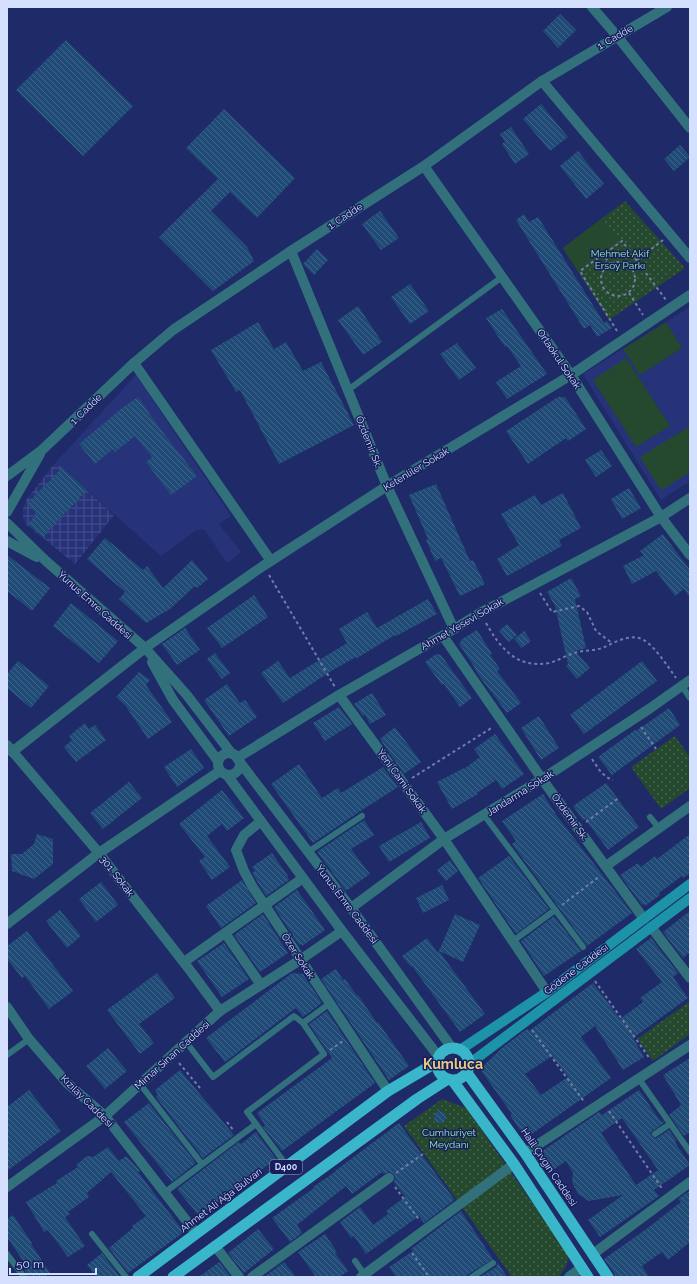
<svg xmlns="http://www.w3.org/2000/svg" width="697" height="1284" viewBox="0 0 697 1284" font-family="Raleway,sans-serif">
<style>
.built{fill:#263379}
.industrial{fill:url(#industrial-grid)}
.park{fill:url(#park-dots)}
.garden{fill:#25492e}
.building{fill:url(#building-back-hatch);fill-rule:evenodd}
.lines{fill:none;stroke-linecap:round;stroke-linejoin:round}
.path{stroke:#717cac;stroke-width:2;stroke-dasharray:3 3;stroke-linecap:butt}
.service{stroke:#32717c;stroke-width:6}
.minor{stroke:#32717c;stroke-width:10}
.tertiary{stroke:#32717c;stroke-width:10}
.secondary{stroke:#1c93a6;stroke-width:10}
.trunk{stroke:#3ab6ca;stroke-width:11}
.labels{text-anchor:middle;dominant-baseline:central;stroke-width:3;stroke-linejoin:round;paint-order:stroke}
.shield{fill:#161f5c;stroke:#9ca5cd;stroke-width:1}
.shield-label{font-size:9px;font-weight:bold;fill:#d5dffe}
.street-label{font-size:10px;fill:#d5dffe;stroke:#161f5c}
.park-label{font-size:10px;fill:#98e9ab;stroke:#161f5c}
.district-label{font-size:14px;font-weight:bold;fill:#e6cb7f;stroke:#161f5c}
</style>
<defs>
<pattern id="industrial-grid" width="8" height="8" patternUnits="userSpaceOnUse"><rect width="8" height="8" fill="#263379"/><path d="M0 4h8M4 0v8" fill="none" stroke="#45508d"/></pattern>
<pattern id="park-dots" width="8" height="8" patternUnits="userSpaceOnUse"><rect width="8" height="8" fill="#25492e"/><path d="M2 2h.1M6 6h.1" fill="none" stroke="#44634d" stroke-width="1.8" stroke-linecap="round"/></pattern>
<pattern id="building-back-hatch" width="6" height="6" patternUnits="userSpaceOnUse"><rect width="6" height="6" fill="#204b76"/><path d="M-1 5l2 2M0 0l6 6M5-1l2 2" fill="none" stroke="#40648b"/></pattern>
</defs>
<rect width="100%" height="100%" fill="#1f2a68"/>
<g class="built">
<polygon points="690,307 690,481 661,500 583,374"/>
<polygon points="136,375 231,516 219,524 241,552 227,563 204,529 196,530 161,556 56,462"/>
</g>
<polygon class="industrial" points="56,462 114,515 75,564 27,525 23,518 23,509 26,500"/>
<g class="park">
<polygon points="625,201 685,268 609,320 563,248"/>
<polygon points="675,736 690,757 690,788 661,809 631,767"/>
<polygon points="690,1001 690,1034 653,1061 637,1039"/>
<polygon points="442,1099 466,1108 569,1255 566,1266 559,1277 512,1277 404,1126"/>
</g>
<g class="garden">
<polygon points="601,219 618,242 578,271 563,248"/>
<polygon points="666,322 682,348 640,375 623,349"/>
<polygon points="626,358 670,426 636,447 593,380"/>
<polygon points="690,426 690,472 661,490 640,457"/>
</g>
<g class="building">
<polygon points="560,14 576,30 558,48 543,31"/>
<polygon points="66,40 133,106 83,156 16,90"/>
<polygon points="541,104 568,137 550,151 523,119"/>
<polygon points="224,109 295,178 257,218 230,192 211,211 247,247 254,261 213,291 159,237 218,179 186,148"/>
<polygon points="511,127 529,154 515,164 502,144 505,142 500,134"/>
<polygon points="680,145 690,157 674,171 664,159"/>
<polygon points="578,151 604,184 586,199 560,166"/>
<polygon points="380,211 399,238 381,250 362,224"/>
<polygon points="524,214 529,222 538,217 604,323 607,321 612,328 597,337 590,325 584,329 516,220"/>
<polygon points="317,249 328,260 314,275 303,264"/>
<polygon points="410,284 429,311 410,324 391,297"/>
<polygon points="358,306 382,342 363,355 338,320"/>
<polygon points="502,309 547,374 507,399 496,382 521,366 507,346 505,347 486,318"/>
<polygon points="258,322 274,349 286,342 303,371 321,362 354,425 279,464 240,390 236,392 211,350"/>
<polygon points="457,343 476,368 459,380 440,354"/>
<polygon points="138,397 161,430 197,476 171,495 146,462 152,457 135,436 115,452 113,449 95,464 79,444 122,408"/>
<polygon points="558,397 565,397 586,429 568,441 566,438 528,464 506,431"/>
<polygon points="601,450 612,466 596,477 585,460"/>
<polygon points="62,468 87,490 43,537 28,524 37,513 27,504"/>
<polygon points="436,484 470,561 473,560 485,584 460,596 441,558 435,561 426,540 428,539 409,495"/>
<polygon points="629,488 641,508 622,519 611,499"/>
<polygon points="563,493 581,528 559,540 562,546 507,576 497,559 519,545 501,514 535,495 541,505"/>
<polygon points="663,534 690,570 690,598 684,589 675,596 656,571 632,584 623,566 644,555 640,551"/>
<polygon points="105,538 143,570 147,566 163,588 192,560 208,579 197,588 195,586 170,609 146,623 119,599 125,592 87,559"/>
<polygon points="7,555 50,588 32,611 7,591"/>
<polygon points="571,578 581,596 575,599 586,648 575,651 590,668 577,679 566,666 568,664 555,606 547,592"/>
<polygon points="254,595 268,617 222,648 207,628"/>
<polygon points="428,599 437,614 396,636 395,635 357,658 356,657 331,671 283,703 261,673 278,661 290,678 347,643 339,629 367,612 377,628"/>
<polygon points="71,603 118,641 99,663 53,626"/>
<polygon points="507,624 517,635 509,642 499,631"/>
<polygon points="185,628 200,650 177,665 162,644"/>
<polygon points="477,630 492,654 490,655 500,669 497,671 521,703 507,713 482,680 474,668 475,668 459,644 462,639"/>
<polygon points="524,631 531,641 522,648 514,639"/>
<polygon points="215,653 230,673 222,679 207,659"/>
<polygon points="436,654 441,655 472,698 460,707 444,684 442,685 425,662"/>
<polygon points="18,661 49,686 31,708 7,688 7,674"/>
<polygon points="642,661 657,681 584,734 570,715"/>
<polygon points="139,672 150,680 146,685 172,722 148,739 125,705 116,697"/>
<polygon points="227,684 240,703 245,700 257,717 229,736 204,700"/>
<polygon points="372,693 386,715 370,724 365,715 363,716 354,704"/>
<polygon points="339,707 352,724 325,741 313,723"/>
<polygon points="669,708 680,725 612,775 598,757 635,730 636,731"/>
<polygon points="539,716 559,748 541,760 521,728"/>
<polygon points="85,723 89,729 95,725 106,740 76,762 64,747 72,740 69,736"/>
<polygon points="395,727 421,762 404,774 380,739"/>
<polygon points="495,734 524,774 502,789 496,780 477,793 478,794 452,809 437,782 464,768 464,769 480,757 474,749"/>
<polygon points="191,749 204,768 177,787 164,767"/>
<polygon points="299,764 322,798 338,788 341,793 383,767 398,787 359,812 313,843 271,784"/>
<polygon points="129,782 142,798 103,829 90,813"/>
<polygon points="606,783 639,827 608,850 585,819 583,820 573,806"/>
<polygon points="222,790 244,818 227,831 222,824 207,836 230,867 212,880 199,861 205,857 179,824"/>
<polygon points="543,794 557,816 632,913 587,946 512,844 516,841 502,821"/>
<polygon points="364,820 374,835 351,849 370,874 346,891 318,853 318,851"/>
<polygon points="421,822 430,838 389,862 379,846"/>
<polygon points="37,834 53,839 53,864 34,879 12,871 11,854 22,854 34,844"/>
<polygon points="690,834 690,873 683,878 682,876 659,893 660,895 645,906 644,904 642,905 620,875 638,863 641,867 655,856 657,859"/>
<polygon points="272,853 288,876 287,876 289,880 266,896 252,873 255,871 252,867"/>
<polygon points="509,856 549,909 516,934 478,878"/>
<polygon points="450,860 458,871 446,881 437,870"/>
<polygon points="242,880 256,903 221,928 206,906"/>
<polygon points="101,882 118,905 96,922 79,899"/>
<polygon points="442,885 449,900 423,913 416,898"/>
<polygon points="297,890 325,930 302,946 301,944 299,945 274,907"/>
<polygon points="60,910 81,936 67,948 46,921"/>
<polygon points="690,911 690,952 683,958 663,932"/>
<polygon points="263,914 288,953 260,972 234,935"/>
<polygon points="455,914 480,925 463,962 439,951 485,1014 460,1032 412,966 411,967 402,956 427,938 438,953"/>
<polygon points="554,916 581,951 544,976 521,941"/>
<polygon points="27,931 73,991 49,1009 25,976 22,978 7,959 7,946"/>
<path d="M651,938L678,973L673,977L688,998L633,1038L644,1057L623,1070L595,1026L581,1037L611,1078L529,1136L522,1133L510,1115L512,1114L480,1069L503,1047L527,1029L529,1031L593,983L620,1019L643,1002L640,998L662,982L636,949ZM552,1056L568,1077L541,1095L525,1074Z"/>
<polygon points="224,943 249,979 222,997 197,961"/>
<polygon points="336,969 343,980 345,979 357,996 358,995 377,1023 378,1022 409,1066 389,1080 321,979"/>
<polygon points="157,973 175,998 139,1024 154,1043 140,1054 107,1010"/>
<polygon points="292,973 303,974 322,1003 303,1017 296,1008 225,1062 206,1038"/>
<polygon points="327,1011 375,1083 282,1151 263,1127 265,1125 257,1113 332,1058 309,1024"/>
<polygon points="108,1048 127,1071 105,1089 86,1066"/>
<polygon points="690,1058 690,1132 684,1136 669,1115 681,1105 663,1075"/>
<polygon points="180,1070 234,1135 203,1158 156,1097 158,1095 155,1090"/>
<polygon points="29,1090 61,1131 7,1171 7,1107"/>
<path d="M639,1090L661,1122L662,1120L664,1123L651,1132L652,1137L657,1138L669,1130L676,1140L675,1142L690,1165L654,1190L659,1196L600,1237L588,1220L623,1195L589,1201L578,1194L572,1182L573,1173L566,1161L553,1170L541,1152L599,1112L602,1115ZM622,1118L658,1170L636,1185L601,1133Z"/>
<polygon points="149,1103 196,1163 172,1182 124,1122"/>
<circle cx="440" cy="1117" r="6"/>
<polygon points="399,1123 454,1199 453,1201 424,1223 419,1216 366,1254 354,1236 351,1238 340,1222 360,1207 373,1225 388,1214 386,1211 405,1197 394,1182 395,1178 394,1174 389,1172 384,1174 382,1172 352,1194 346,1186 297,1225 302,1233 290,1242 272,1218 314,1188 313,1187 335,1172 335,1171"/>
<polygon points="256,1132 276,1159 199,1216 177,1189 239,1142 241,1144"/>
<polygon points="108,1147 119,1161 126,1156 135,1165 140,1171 138,1172 184,1232 128,1273 109,1248 133,1228 132,1226 146,1216 111,1172 87,1193 89,1197 68,1212 70,1214 65,1217 85,1246 68,1257 48,1230 44,1232 26,1202 57,1183 56,1181 78,1167 76,1165 87,1156 93,1157"/>
<polygon points="690,1190 690,1242 668,1260 662,1252 642,1266 649,1277 615,1277 614,1273 604,1259 645,1230 681,1202 678,1199"/>
<polygon points="461,1211 493,1259 464,1277 396,1277 389,1267 413,1251 411,1249"/>
<polygon points="13,1215 32,1243 31,1244 50,1273 44,1277 28,1277 23,1267 26,1265 7,1237 7,1219"/>
<polygon points="258,1229 274,1249 244,1273 228,1253"/>
<polygon points="325,1234 337,1252 335,1253 348,1271 340,1277 316,1277 298,1252"/>
<polygon points="102,1253 120,1277 96,1277 87,1265"/>
<polygon points="219,1262 231,1277 199,1277"/>
<polygon points="284,1262 296,1277 264,1277"/>
<polygon points="498,1263 507,1277 480,1277 496,1267"/>
</g>
<g class="lines">
<g class="path">
<polyline points="602,253 610,264"/>
<polyline points="637,260 663,240"/>
<circle cx="618" cy="279" r="17"/>
<polyline points="633,269 640,264"/>
<polyline points="629,293 643,315"/>
<polyline points="617,331 580,271 622,241 666,300"/>
<polyline points="269,575 335,687"/>
<polyline points="540,593 552,612 579,606 587,612 596,631 612,643"/>
<path d="M486,623C500,648 517,669 549,663C558,661 566,655 575,653C583,650 593,651 602,648C614,643 626,635 639,638C652,641 668,667 676,678"/>
<polyline points="641,727 656,749"/>
<path d="M592,759C598,768 603,777 613,780"/>
<polyline points="412,778 493,727"/>
<polyline points="586,822 620,797"/>
<polyline points="562,905 600,876"/>
<polyline points="595,981 650,1059"/>
<polyline points="532,1030 585,1103"/>
<polyline points="330,1050 343,1041"/>
<polyline points="179,1063 200,1088"/>
<polyline points="609,1111 663,1190"/>
<polyline points="227,1122 234,1131"/>
<polyline points="396,1173 423,1154"/>
<polyline points="395,1187 420,1221"/>
<polyline points="412,1253 429,1277"/>
</g>
<g class="service">
<polyline points="348,390 502,277"/>
<polyline points="682,686 690,698"/>
<polyline points="484,815 583,947"/>
<polyline points="650,817 659,828"/>
<polyline points="308,852 362,816"/>
<polyline points="513,941 555,910"/>
<polyline points="186,1042 213,1077 294,1016 303,1023 329,1004"/>
<polyline points="7,1055 29,1039"/>
<polyline points="639,1079 690,1152"/>
<polyline points="140,1084 202,1164"/>
<polyline points="256,1124 247,1112 324,1054 303,1023"/>
<polyline points="655,1134 670,1124"/>
<polyline points="164,1193 256,1124 287,1166"/>
<polyline points="92,1234 126,1277"/>
<polyline points="7,1254 24,1277"/>
<polyline points="355,1261 364,1274"/>
<polyline points="472,1277 493,1263"/>
</g>
<g class="minor">
<polyline points="592,7 617,36"/>
<polyline points="542,81 690,258"/>
<polyline points="424,166 571,375 661,517 690,555"/>
<polyline points="291,251 387,486 454,629"/>
<polyline points="134,363 271,561"/>
<polyline points="443,636 542,779 644,919"/>
<polyline points="339,695 444,839 547,992"/>
<polyline points="7,745 99,853 192,973 220,1011"/>
<polyline points="12,752 145,648 263,566 387,486 571,375 690,295"/>
<polyline points="237,758 339,695 454,629 480,613 661,517 690,498"/>
<polyline points="261,821 244,835 236,850 244,871 252,886 388,1091"/>
<polyline points="606,866 690,806"/>
<polyline points="351,908 444,839 542,779 649,709 690,680"/>
<polyline points="7,924 99,853 220,771"/>
<polyline points="651,927 690,978"/>
<polyline points="225,933 261,985"/>
<polyline points="184,962 303,878"/>
<polyline points="7,1007 29,1039 67,1083 105,1116 196,1233"/>
<polyline points="525,1153 690,1045"/>
<polyline points="7,1187 105,1116 220,1011 300,960 342,931"/>
<polyline points="215,1246 239,1277"/>
<polyline points="593,1254 690,1182"/>
<polyline points="252,1277 389,1178"/>
<polyline points="361,1277 514,1164"/>
<polyline points="569,1277 582,1267"/>
</g>
<g class="tertiary">
<polyline points="617,36 690,128"/>
<polyline points="7,476 42,450 134,363 173,330 291,251 424,166 542,81 667,7"/>
<polyline points="7,512 40,454"/>
<polyline points="7,523 46,561 145,648 186,694 232,754"/>
<polyline points="7,541 37,557"/>
<polyline points="152,662 173,700 218,761"/>
<circle cx="229" cy="764" r="11"/>
<polyline points="239,761 351,908 452,1048"/>
<polyline points="227,775 342,931 439,1057"/>
</g>
<g class="secondary">
<polyline points="460,1050 547,992 690,884"/>
<polyline points="469,1064 690,898"/>
</g>
<g class="trunk">
<circle cx="453" cy="1064" r="16"/>
<polyline points="467,1073 525,1153 608,1277"/>
<polyline points="453,1081 514,1164 588,1277"/>
<polyline points="138,1277 388,1091 437,1062"/>
<polyline points="173,1277 417,1099 448,1079"/>
</g>
</g>
<g class="labels">
<rect class="shield" x="270" y="1160" width="32" height="14" rx="3"/>
<g class="shield-label">
<text x="286" y="1167">D400</text>
</g>
<g class="street-label">
<text transform="translate(615 37) rotate(-30)">1. Cadde</text>
<text transform="translate(345 216) rotate(-33)">1. Cadde</text>
<text transform="translate(559 359) rotate(56)">Ortaokul Sokak</text>
<text transform="translate(86 409) rotate(-44)">1. Cadde</text>
<text transform="translate(369 442) rotate(68)">Özdemir Sk.</text>
<text transform="translate(416 469) rotate(-31)">Ketenliler Sokak</text>
<text transform="translate(95 605) rotate(42)">Yunus Emre Caddesi</text>
<text transform="translate(462 624) rotate(-30)">Ahmet Yesevi Sokak</text>
<text transform="translate(402 781) rotate(54)">Yeni Cami Sokak</text>
<text transform="translate(520 793) rotate(-32)">Jandarma Sokak</text>
<text transform="translate(570 817) rotate(54)">Özdemir Sk.</text>
<text transform="translate(117 876) rotate(52)">301. Sokak</text>
<text transform="translate(347 904) rotate(53)">Yunus Emre Caddesi</text>
<text transform="translate(298 956) rotate(57)">Özer Sokak</text>
<text transform="translate(576 969) rotate(-37)">Gödene Caddesi</text>
<text transform="translate(172 1055) rotate(-42)">Mimar Sinan Caddesi</text>
<text transform="translate(87 1101) rotate(45)">Kızılay Caddesi</text>
<text transform="translate(549 1167) rotate(56)">Halil Çıvgın Caddesi</text>
<text transform="translate(221 1200) rotate(-37)">Ahmet Ali Ağa Bulvarı</text>
</g>
<g class="park-label">
<text x="620" y="253">Mehmet Akif<tspan x="620" dy="12">Ersoy Parkı</tspan></text>
<text x="449" y="1132">Cumhuriyet<tspan x="449" dy="12">Meydanı</tspan></text>
</g>
<g class="district-label">
<text x="453" y="1064">Kumluca</text>
</g>
</g>
<rect width="697" height="1284" fill="none" stroke="#d5dffe" stroke-width="16"/>
<path d="M10 1268v6h86v-6" fill="none" stroke="#d5dffe" stroke-width="2"/>
<text x="16" y="1268" font-size="12" fill="#d5dffe" stroke="#161f5c" stroke-width="3" paint-order="stroke">50 m</text>
</svg>
